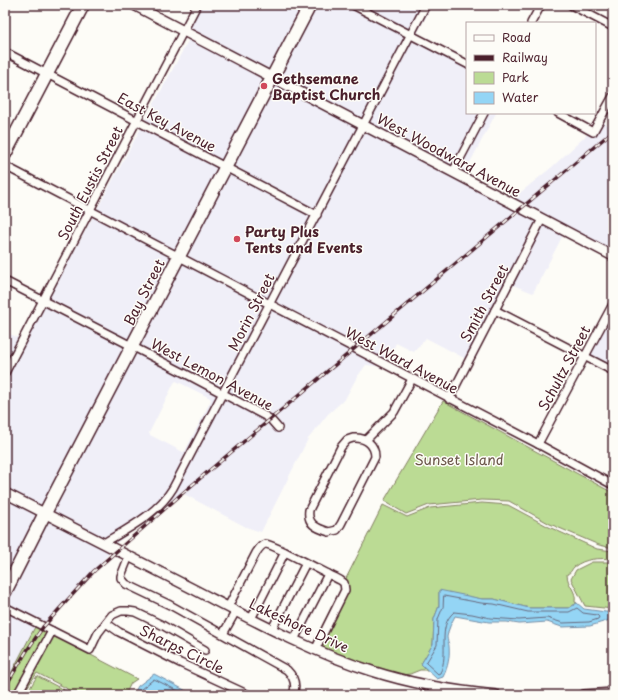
<svg xmlns="http://www.w3.org/2000/svg" width="618" height="700" viewBox="0 0 618 700" font-family="'Playpen Sans',sans-serif">
<style>
.built{fill:#f0eff8;fill-rule:evenodd}
.green{fill:#bbdb94;stroke:#827d60}
.water{fill:#94d5f5;stroke:#768ca4}
.lines{fill:none;stroke-linecap:round;stroke-linejoin:round}
.shore{stroke:#68687c;stroke-width:1}
.minor-casing{stroke:#4a1f2b;stroke-width:10}
.tertiary-casing{stroke:#4a1f2b;stroke-width:12}
.primary-casing{stroke:#4a1f2b;stroke-width:15}
.minor{stroke:#fdfcf7;stroke-width:7}
.tertiary{stroke:#fdfcf7;stroke-width:9}
.primary{stroke:#fdfcf7;stroke-width:12}
.rail-casing{stroke:#4a1f2b;stroke-width:3.5}
.rail{stroke:#fdfcf7;stroke-width:2;stroke-dasharray:6;stroke-linecap:butt}
.poi-dot{fill:#d1495b;stroke:#fdfcf7;stroke-width:1.5}
.labels{text-anchor:middle;dominant-baseline:central;stroke-width:3;stroke-linejoin:round;paint-order:stroke}
.poi-label{font-size:14px;font-weight:bold;fill:#4a1f2b;stroke:#fdfcf7;text-anchor:start}
.street-label{font-size:14px;fill:#4a1f2b;stroke:#fdfcf7}
.park-label{font-size:14px;fill:#6c574a;stroke:#fdfcf7}
</style>
<rect width="100%" height="100%" fill="#fdfcf7"/>
<filter id="ink" filterUnits="userSpaceOnUse"><feTurbulence type="fractalNoise" baseFrequency=".025" numOctaves="2"/><feDisplacementMap in="SourceGraphic" scale="8" xChannelSelector="R" yChannelSelector="G"/><feConvolveMatrix kernelMatrix="1 2 1 2 8 2 1 2 1" color-interpolation-filters="sRGB"/></filter>
<g filter="url(#ink)">
<g class="built">
<polygon points="197,5 307,5 271,73 184,27"/>
<polygon points="314,5 432,5 415,38 467,64 467,113 496,113 464,174 277,76"/>
<polygon points="189,39 267,80 43,508 5,488 5,332 26,341"/>
<path d="M273,83L574,240L563,235L533,293L508,283L466,359L426,338L414,352L396,343L385,367L366,365L357,377L345,399L328,414L308,439L261,532L246,527L182,493L115,544L49,511ZM176,381L210,398L211,400L185,451L183,452L150,435L149,433L174,383Z"/>
<polygon points="602,121 609,126 613,126 613,252 508,197 516,196 552,167"/>
<polygon points="613,296 613,370 584,355"/>
<polygon points="5,497 40,515 5,585"/>
<polygon points="46,518 111,551 45,627 5,685 5,600"/>
</g>
<g class="green">
<polygon points="443,401 613,493 613,548 599,545 550,524 509,501 482,500 429,505 406,514 384,501"/>
<path d="M482,503L508,505L549,527L597,549L613,551V559C600,558 585,558 574,567C571,570 572,572 567,574C567,586 577,590 575,602L577,603L569,608H529L494,599H482L439,591V606L434,619L433,644L421,664L427,670H420L410,674L401,675L374,668L313,644L383,505L407,517L430,508Z"/>
<polygon points="592,562 613,562 613,609 585,606 571,579 576,570"/>
<polygon points="36,625 43,630 137,679 131,683 125,695 74,695 66,688 37,673 22,695 5,695 5,685"/>
<polygon points="37,676 64,690 69,695 26,695"/>
</g>
<g class="water">
<path d="M439,590L482,599H494L529,608H569L577,603L584,609L613,613V619L590,626L562,627L547,622L519,624L507,622H489L455,616C452,622 448,629 447,637C447,640 449,643 449,646C450,657 448,667 443,677L437,679L421,664L433,644L434,619L439,606Z"/>
<polygon points="154,674 194,695 133,695 138,686"/>
</g>
<g class="lines">
<g class="shore">
<path d="M444,596L481,603L494,604L528,612H569L577,608L583,613L597,615L599,617L598,619L589,622L563,623L547,618L519,620L490,618L472,614L454,612C436,627 450,654 440,673L438,674L426,663L437,645L438,619L443,607Z"/>
<polyline points="138,695 141,689 154,679 186,695"/>
</g>
<defs>
<g id="minor">
<polyline points="353,5 467,64"/>
<polyline points="571,5 613,27"/>
<polyline points="531,23 541,5"/>
<polyline points="5,52 317,215"/>
<polyline points="558,113 593,132 613,96"/>
<polyline points="5,166 538,444 613,485"/>
<polyline points="453,172 484,113"/>
<polyline points="5,281 188,375 265,416 271,420 278,428"/>
<polyline points="495,310 613,371"/>
<polyline points="5,373 197,5"/>
<polyline points="449,399 542,219"/>
<path d="M353,438C365,437 375,444 375,457L341,524L337,530L329,532C316,528 307,524 309,510L341,447L347,440Z"/>
<polyline points="366,440 394,412 412,379"/>
<polyline points="538,444 613,304"/>
<path d="M104,543C129,528 158,513 173,488L426,5"/>
<path d="M129,556L121,576V578L126,584L170,605L287,670C294,677 297,685 293,695"/>
<polyline points="5,607 90,650 98,633 112,615 121,611 128,611 135,612 162,625 205,650"/>
<path d="M228,607L256,553C258,550 261,545 265,544C271,543 329,575 340,580L344,583L345,590L315,650"/>
<polyline points="251,619 285,552"/>
<polyline points="106,623 119,632 180,663 249,695"/>
<polyline points="272,629 306,563"/>
<polyline points="223,634 236,611"/>
<polyline points="294,640 328,574"/>
<polyline points="17,695 52,631"/>
</g>
<g id="tertiary">
<polyline points="134,5 613,256"/>
<path d="M5,493C68,525 131,557 193,589C251,619 309,651 372,671C412,684 455,691 496,695"/>
<polyline points="584,695 613,693"/>
</g>
<g id="primary">
<polyline points="5,154 83,5"/>
<polyline points="5,592 45,513 310,5"/>
</g>
</defs>
<use href="#minor" class="minor-casing"/>
<use href="#tertiary" class="tertiary-casing"/>
<use href="#primary" class="primary-casing"/>
<use href="#minor" class="minor"/>
<use href="#tertiary" class="tertiary"/>
<use href="#primary" class="primary"/>
<defs>
<polyline id="rail" points="5,687 26,652 43,627 94,571 185,491 613,131"/>
</defs>
<use href="#rail" class="rail-casing"/>
<use href="#rail" class="rail"/>
</g>
</g>
<g class="poi-dot">
<circle cx="264" cy="86" r="4"/>
<circle cx="237" cy="239" r="4"/>
</g>
<g class="labels">
<g class="poi-label">
<text x="272" y="78">Gethsemane<tspan x="272" dy="16">Baptist Church</tspan></text>
<text x="245" y="231">Party Plus<tspan x="245" dy="16">Tents and Events</tspan></text>
</g>
<g class="street-label">
<text transform="translate(167 122) rotate(28)">East Key Avenue</text>
<text transform="translate(449 155) rotate(28)">West Woodward Avenue</text>
<text transform="translate(90 183) rotate(-63)">South Eustis Street</text>
<text transform="translate(144 292) rotate(-63)">Bay Street</text>
<text transform="translate(484 303) rotate(-62)">Smith Street</text>
<text transform="translate(251 312) rotate(-63)">Morin Street</text>
<text transform="translate(402 360) rotate(28)">West Ward Avenue</text>
<text transform="translate(564 368) rotate(-62)">Schultz Street</text>
<text transform="translate(212 374) rotate(28)">West Lemon Avenue</text>
<text transform="translate(299 625) rotate(25)">Lakeshore Drive</text>
<text transform="translate(182 649) rotate(26)">Sharps Circle</text>
</g>
<g class="park-label">
<text x="459" y="459">Sunset Island</text>
</g>
</g>
<rect width="618" height="700" fill="none" stroke="#fdfcf7" stroke-width="20"/>
<rect x="10" y="10" width="598" height="680" fill="none" stroke="#4a1f2b" stroke-width="1.5" filter="url(#ink)"/>
<rect x="466" y="22" width="130" height="92" fill="#fdfcf7" stroke="#b5a4a5"/>
<rect x="474" y="35" width="20" height="6" fill="#fdfcf7" stroke="#b5a4a5"/>
<text x="502" y="42" font-size="12" fill="#4a1f2b">Road</text>
<rect x="474" y="55" width="20" height="6" fill="#4a1f2b" stroke="#b5a4a5"/>
<text x="502" y="62" font-size="12" fill="#4a1f2b">Railway</text>
<rect x="474" y="72" width="20" height="12" fill="#bbdb94" stroke="#b5a4a5"/>
<text x="502" y="82" font-size="12" fill="#4a1f2b">Park</text>
<rect x="474" y="92" width="20" height="12" fill="#94d5f5" stroke="#b5a4a5"/>
<text x="502" y="102" font-size="12" fill="#4a1f2b">Water</text>
</svg>
